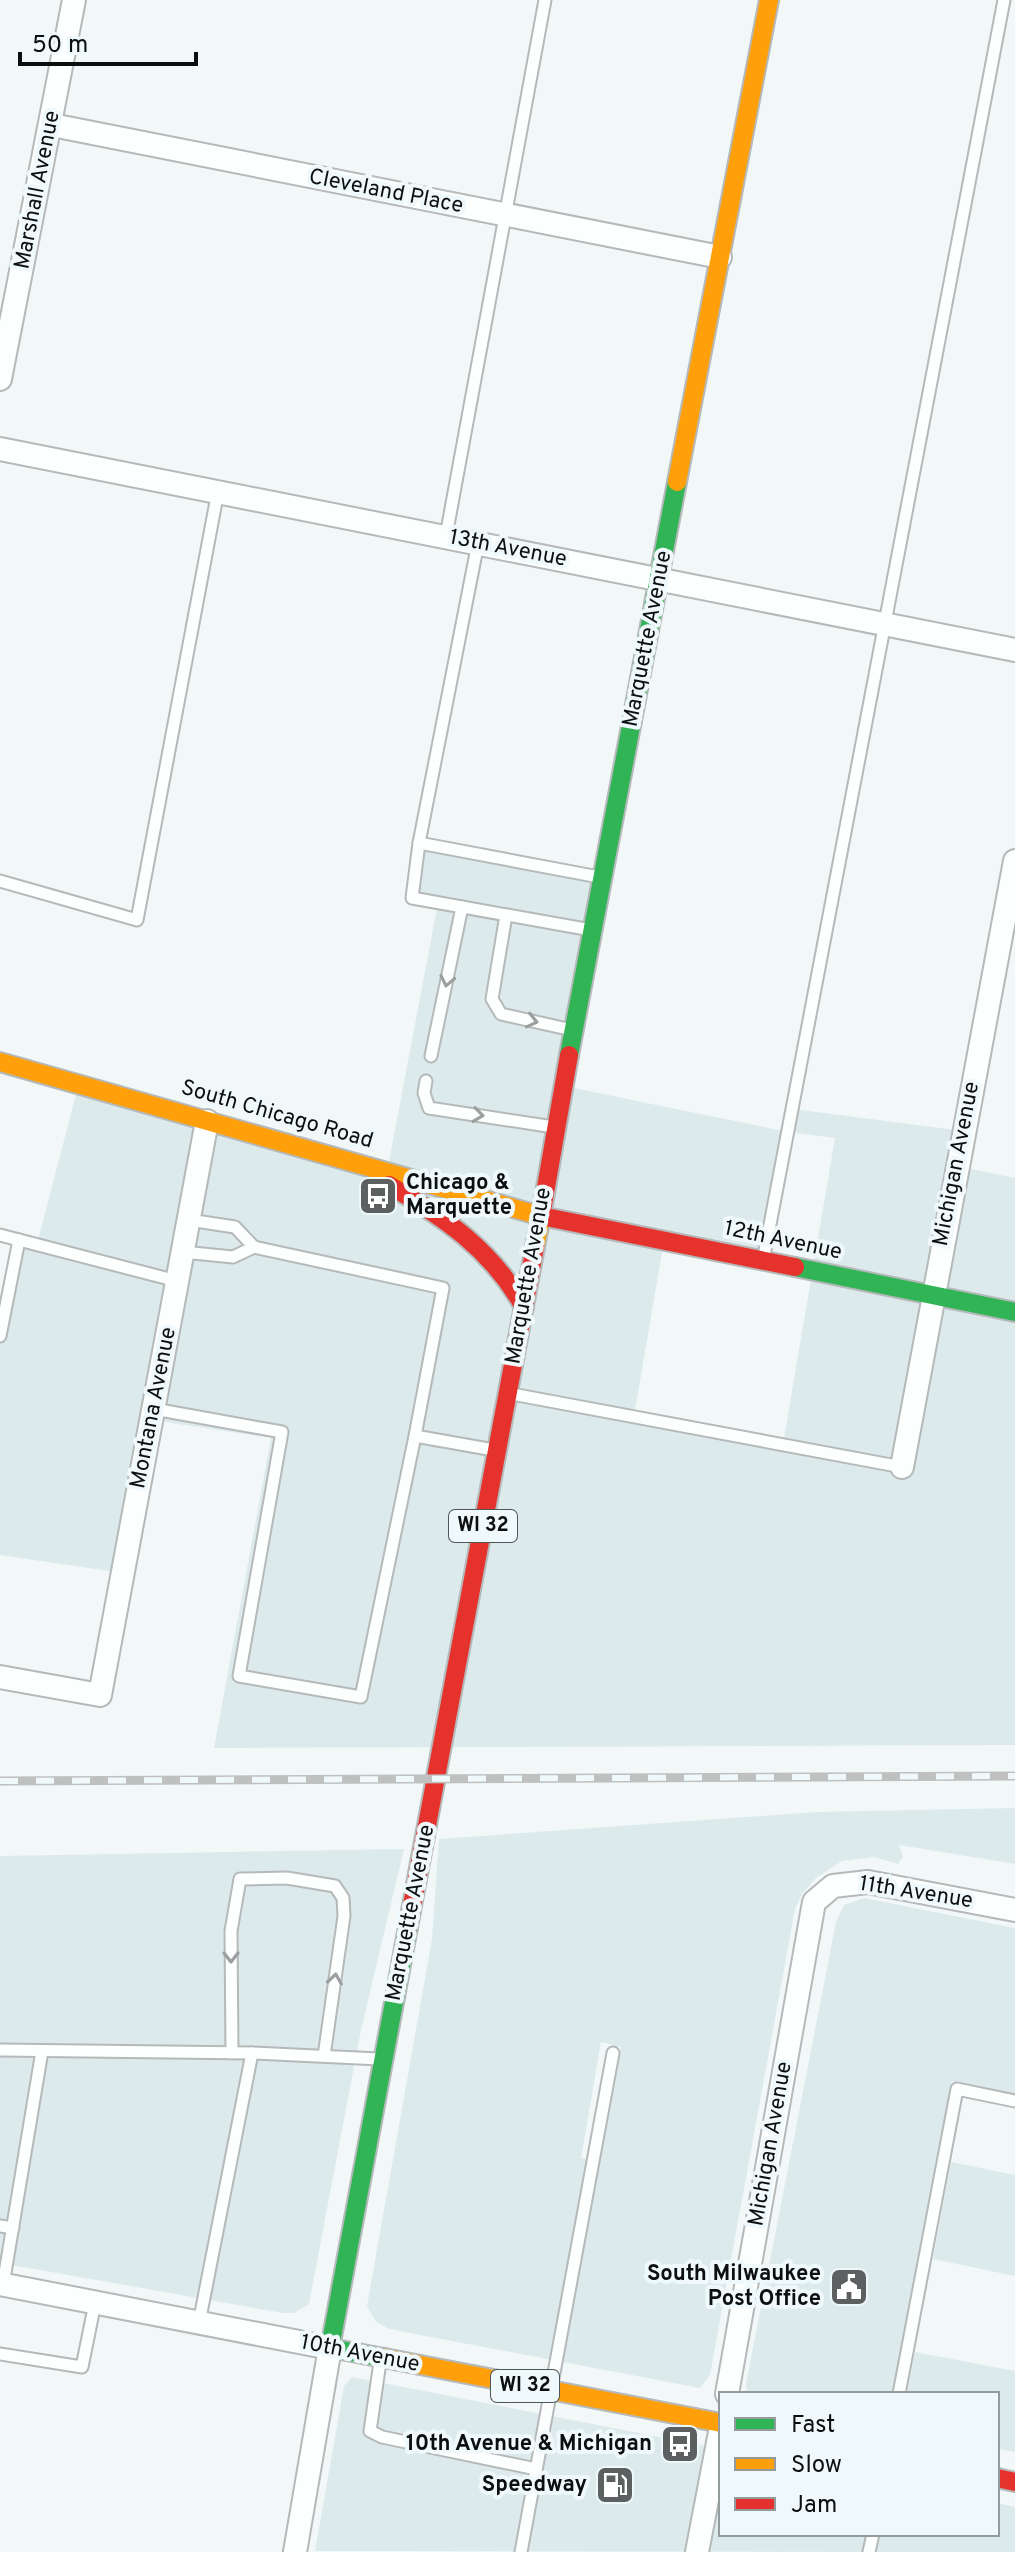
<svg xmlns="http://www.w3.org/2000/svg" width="1015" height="2552" viewBox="0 0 1015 2552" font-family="Overpass,sans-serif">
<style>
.built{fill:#ddeaec;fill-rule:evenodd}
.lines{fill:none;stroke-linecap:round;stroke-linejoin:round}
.lane-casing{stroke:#b5b9b9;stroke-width:15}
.street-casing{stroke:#b5b9b9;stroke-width:26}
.fast-casing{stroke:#b5b9b9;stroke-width:22}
.slow-casing{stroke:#b5b9b9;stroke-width:22}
.jam-casing{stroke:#b5b9b9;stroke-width:22}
.lane{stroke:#fdfefe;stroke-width:11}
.street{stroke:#fdfefe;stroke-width:22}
.fast{stroke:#30b455;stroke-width:18}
.slow{stroke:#ff9f0a;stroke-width:18}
.jam{stroke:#e5322d;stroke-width:18}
.rail-casing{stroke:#bfc1c1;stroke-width:9}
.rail{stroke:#eff9fb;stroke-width:6;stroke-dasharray:18;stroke-linecap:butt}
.oneway{stroke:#9d9e9f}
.labels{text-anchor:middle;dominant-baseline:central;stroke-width:8;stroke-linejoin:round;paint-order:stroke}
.shield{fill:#eff9fb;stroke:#505556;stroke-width:2}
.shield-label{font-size:20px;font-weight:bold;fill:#0c0f10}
.street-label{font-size:22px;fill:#0c0f10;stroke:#eff9fb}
.poi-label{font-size:22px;font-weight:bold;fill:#0c0f10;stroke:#eff9fb;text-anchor:end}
</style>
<rect width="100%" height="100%" fill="#f2f7f8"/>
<g class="built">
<path d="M419,843L601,877L564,1086L788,1132L793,1109L964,1131L957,1166L1015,1178V1745L214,1748L271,1438L152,1420L123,1573L0,1555V1336L19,1240L37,1244L79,1083L387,1172L438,903L412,898ZM788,1132L835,1138L783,1444L634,1416L664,1241L763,1261Z"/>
<path d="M1015,1808V1864L899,1845L903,1857L898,1864L874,1857L842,1861L816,1878L802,1894L795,1909L710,2375L700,2388L389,2329L376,2322L367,2306L432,1939L439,1839L818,1812ZM601,2042L621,2047L599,2162L581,2158Z"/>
<polygon points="404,1849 361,2030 309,2304 294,2313 283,2313 0,2263 0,1856"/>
<polygon points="864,1898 1015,1928 1015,2094 952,2081 893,2394 747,2394 746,2384 836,1922 844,1905"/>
<polygon points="951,2162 1015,2175 1015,2276 933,2259"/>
<polygon points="915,2352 1015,2371 1015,2452 997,2449 997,2394 907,2394"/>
<polygon points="352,2377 721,2449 721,2534 997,2534 997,2503 1015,2507 1015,2552 315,2551 344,2386"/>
</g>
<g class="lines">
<defs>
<g id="lane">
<polyline points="446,536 545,0"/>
<polyline points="478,543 419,843 412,898 591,930"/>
<polyline points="419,843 599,877"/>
<polyline points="0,881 137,920 218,491"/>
<polyline points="506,915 492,999 501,1014 572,1030"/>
<polyline points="431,1056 462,907"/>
<polyline points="426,1081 424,1093 429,1108 554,1127"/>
<polyline points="0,1235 177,1281"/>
<polyline points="254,1247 443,1288 415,1436 494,1450"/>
<polyline points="183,1252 233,1257 254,1247 235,1227 189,1220"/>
<polyline points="763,1261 1004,0"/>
<polyline points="0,1336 19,1240"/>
<polyline points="512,1394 902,1467"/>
<polyline points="154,1409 282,1432 239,1676 361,1697 415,1436"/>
<polyline points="0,2050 252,2053 199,2323"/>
<polyline points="232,2053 231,1931 240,1879 287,1878 335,1886 343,1898 344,1916 324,2056"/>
<polyline points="252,2053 379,2059"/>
<polyline points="0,2226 13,2228"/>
<polyline points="3,2285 42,2051"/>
<polyline points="0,2354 82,2367 95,2303"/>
<polyline points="380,2362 370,2431 382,2437 536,2469"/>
<polyline points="899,2394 957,2089 1015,2101"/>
<polyline points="521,2552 613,2053"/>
<polyline points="869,2552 873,2534"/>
</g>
<g id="street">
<polyline points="52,125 720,257"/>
<polyline points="0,379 74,0"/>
<polyline points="0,449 1015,650"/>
<polyline points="902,1467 1015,861"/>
<polyline points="0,1677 100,1695 207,1121"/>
<polyline points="0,2284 330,2348 295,2552"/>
<polyline points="727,2394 814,1902 833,1886 868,1882 1015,1910"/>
<polyline points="697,2552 721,2427"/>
</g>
<g id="fast">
<polyline points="569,1055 677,482"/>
<polyline points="795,1267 1015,1312"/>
<polyline points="384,2358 330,2348 408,1927"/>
</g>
<g id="slow">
<polyline points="677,482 769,0"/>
<polyline points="0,1062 541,1216 535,1247"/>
<polyline points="384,2358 721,2423"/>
</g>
<g id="jam">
<polyline points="569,1055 541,1216 795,1267"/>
<path d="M389,1185C445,1218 491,1249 524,1307"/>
<polyline points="408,1927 535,1247"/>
<polyline points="997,2478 1015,2482"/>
</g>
</defs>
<use href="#lane" class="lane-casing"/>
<use href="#street" class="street-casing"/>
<use href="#fast" class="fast-casing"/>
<use href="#slow" class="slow-casing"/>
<use href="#jam" class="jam-casing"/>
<use href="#lane" class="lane"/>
<use href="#street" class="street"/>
<use href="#fast" class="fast"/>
<use href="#slow" class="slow"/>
<use href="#jam" class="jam"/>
<defs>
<polyline id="rail" points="0,1781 1015,1776"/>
</defs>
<use href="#rail" class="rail-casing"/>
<use href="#rail" class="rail"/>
</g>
<defs><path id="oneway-chevron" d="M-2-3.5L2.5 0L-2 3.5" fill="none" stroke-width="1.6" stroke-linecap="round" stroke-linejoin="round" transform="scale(2)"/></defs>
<g class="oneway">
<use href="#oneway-chevron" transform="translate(447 981) rotate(102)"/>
<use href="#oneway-chevron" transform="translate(532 1021) rotate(13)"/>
<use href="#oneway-chevron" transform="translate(478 1115) rotate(8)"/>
<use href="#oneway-chevron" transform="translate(231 1957) rotate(90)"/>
<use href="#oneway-chevron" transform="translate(335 1979) rotate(-82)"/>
</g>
<defs>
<symbol id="bus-square" viewBox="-11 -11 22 22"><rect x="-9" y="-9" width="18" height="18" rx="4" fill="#5c6061" stroke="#eff9fb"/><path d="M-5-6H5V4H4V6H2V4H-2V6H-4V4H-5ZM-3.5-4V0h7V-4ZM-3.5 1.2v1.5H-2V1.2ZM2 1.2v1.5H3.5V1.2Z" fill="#fff"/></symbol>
<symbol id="civic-square" viewBox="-11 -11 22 22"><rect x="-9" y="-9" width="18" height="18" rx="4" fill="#5c6061" stroke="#eff9fb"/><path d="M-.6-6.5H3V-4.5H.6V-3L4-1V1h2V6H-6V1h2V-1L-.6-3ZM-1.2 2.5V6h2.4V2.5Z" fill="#fff"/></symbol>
<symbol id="fuel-square" viewBox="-11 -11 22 22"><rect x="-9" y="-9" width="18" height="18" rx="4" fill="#5c6061" stroke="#eff9fb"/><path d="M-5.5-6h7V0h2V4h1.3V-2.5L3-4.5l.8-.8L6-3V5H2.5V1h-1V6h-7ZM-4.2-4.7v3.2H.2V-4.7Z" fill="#fff"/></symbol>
</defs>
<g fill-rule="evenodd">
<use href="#bus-square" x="356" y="1174" width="44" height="44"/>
<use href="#civic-square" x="827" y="2265" width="44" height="44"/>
<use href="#bus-square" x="658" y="2422" width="44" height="44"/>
<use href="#fuel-square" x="593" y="2463" width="44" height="44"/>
</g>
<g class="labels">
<g class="shield">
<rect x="449" y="1510" width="68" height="32" rx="6"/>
<rect x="491" y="2370" width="68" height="32" rx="6"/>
</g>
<g class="shield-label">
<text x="483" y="1526">WI 32</text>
<text x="525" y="2386">WI 32</text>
</g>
<g class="street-label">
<text transform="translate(38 190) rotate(-79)">Marshall Avenue</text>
<text transform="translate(386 192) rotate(11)">Cleveland Place</text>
<text transform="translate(508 549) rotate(11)">13th Avenue</text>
<text transform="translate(648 639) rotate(-79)">Marquette Avenue</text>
<text transform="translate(277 1115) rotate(16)">South Chicago Road</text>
<text transform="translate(957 1164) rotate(-79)">Michigan Avenue</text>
<text transform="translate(783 1241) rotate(12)">12th Avenue</text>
<text transform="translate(529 1276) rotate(-80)">Marquette Avenue</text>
<text transform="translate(154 1408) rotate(-79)">Montana Avenue</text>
<text transform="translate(916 1893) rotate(9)">11th Avenue</text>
<text transform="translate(411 1913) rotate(-79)">Marquette Avenue</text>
<text transform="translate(771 2144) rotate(-80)">Michigan Avenue</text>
<text transform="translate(360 2354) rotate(11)">10th Avenue</text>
</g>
<g class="poi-label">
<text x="406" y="1183" text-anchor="start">Chicago &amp;<tspan x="406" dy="25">Marquette</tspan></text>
<text x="821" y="2274">South Milwaukee<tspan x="821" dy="25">Post Office</tspan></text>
<text x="652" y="2444">10th Avenue &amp; Michigan</text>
<text x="587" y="2485">Speedway</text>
</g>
</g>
<rect x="719" y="2392" width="280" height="144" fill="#eff9fb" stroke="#949b9d" stroke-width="2"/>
<rect x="735" y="2418" width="40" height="12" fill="#30b455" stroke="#949b9d" stroke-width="2"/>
<text x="791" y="2432" font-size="24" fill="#0c0f10">Fast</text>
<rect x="735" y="2458" width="40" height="12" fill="#ff9f0a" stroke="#949b9d" stroke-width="2"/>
<text x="791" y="2472" font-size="24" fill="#0c0f10">Slow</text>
<rect x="735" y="2498" width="40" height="12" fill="#e5322d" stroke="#949b9d" stroke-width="2"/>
<text x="791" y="2512" font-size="24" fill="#0c0f10">Jam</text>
<path d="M20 52v12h176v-12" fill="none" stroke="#0c0f10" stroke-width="4"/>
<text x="32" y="52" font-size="24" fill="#0c0f10" stroke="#eff9fb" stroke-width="6" paint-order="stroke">50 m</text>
</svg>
